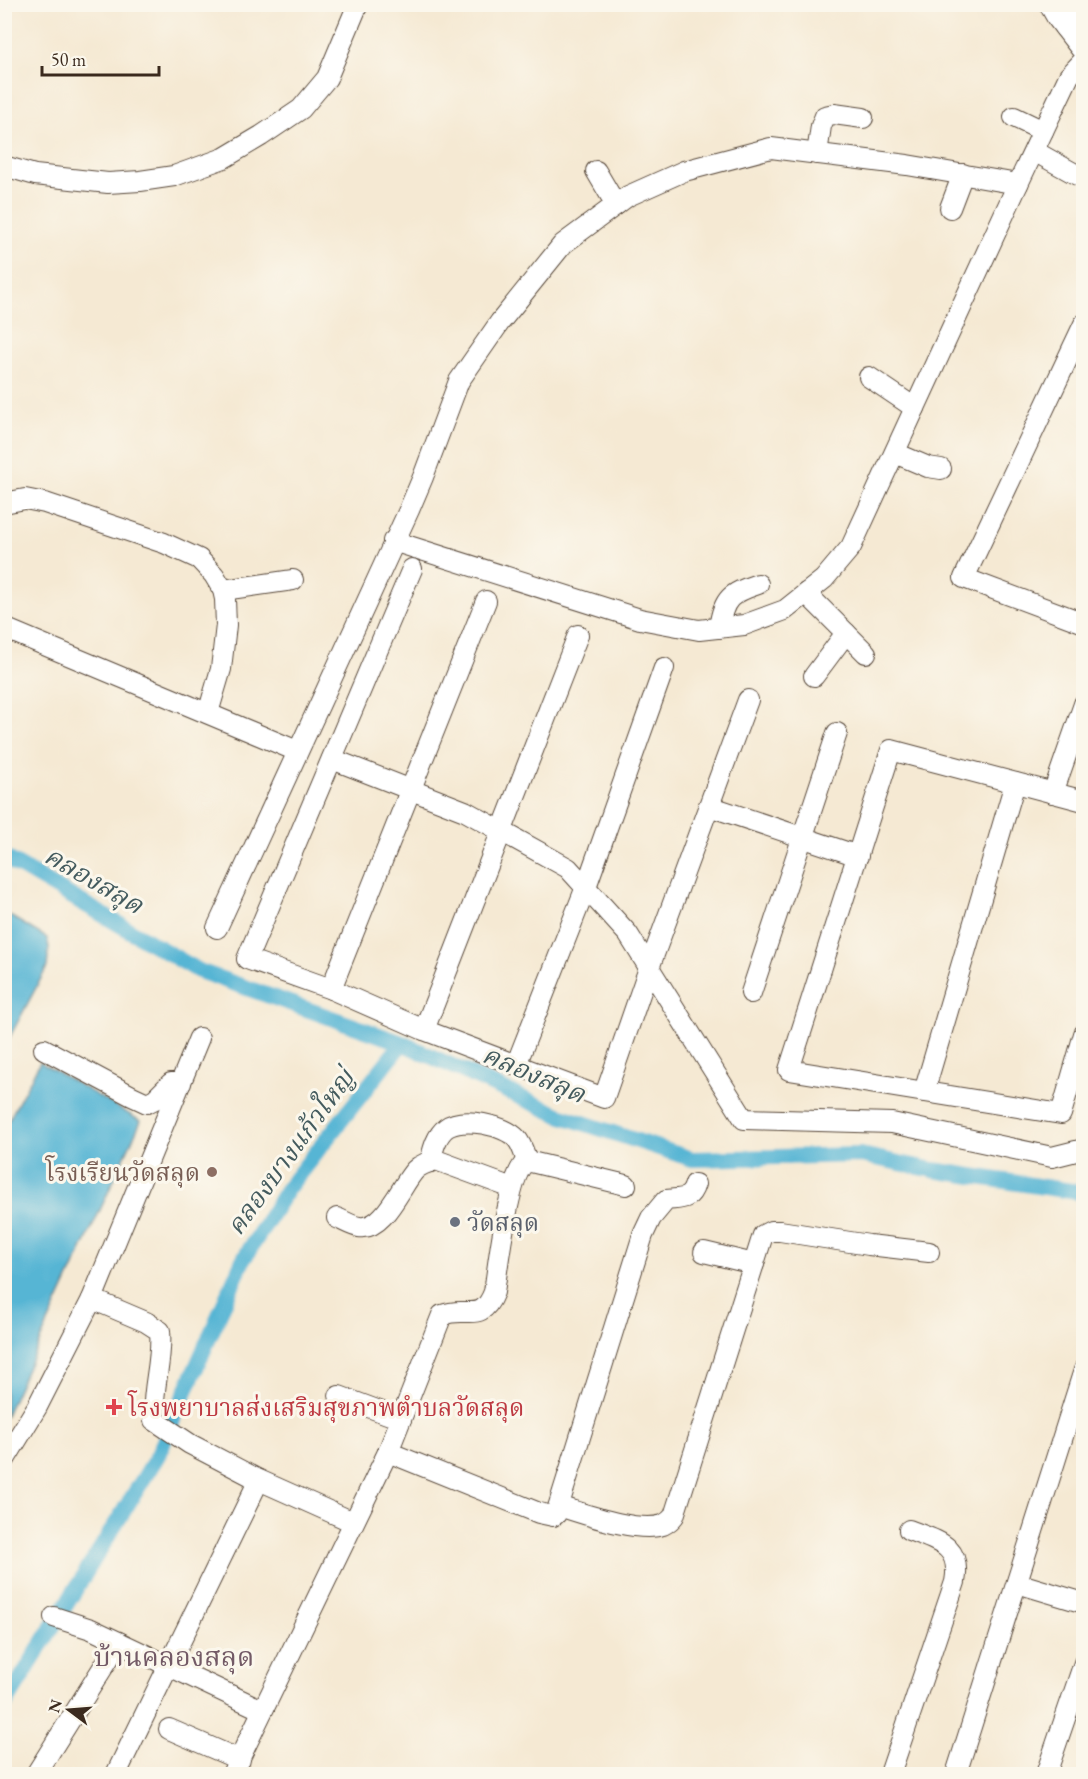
<svg xmlns="http://www.w3.org/2000/svg" width="1088" height="1779" viewBox="0 0 1088 1779" font-family="'EB Garamond','Noto Serif Thai',serif">
<style>
.water{fill:#56b5d4;stroke:#487079;stroke-width:1.5}
.lines{fill:none;stroke-linecap:round;stroke-linejoin:round}
.canal{stroke:#56b5d4;stroke-width:16}
.minor-casing{stroke:#574739;stroke-width:22}
.minor{stroke:#fff;stroke-width:20}
.education-dot{fill:#8d6e63;stroke:#fbf7ec;stroke-width:2}
.worship-dot{fill:#6b7280;stroke:#fbf7ec;stroke-width:2}
.health-dot{fill:#e0444e;stroke:#fbf7ec;stroke-width:2}
.labels{text-anchor:middle;dominant-baseline:central;stroke-width:6;stroke-linejoin:round;paint-order:stroke}
.education-label{font-size:24px;fill:#785e54;stroke:#fbf7ec;text-anchor:end}
.worship-label{font-size:24px;fill:#5b616d;stroke:#fbf7ec;text-anchor:start}
.health-label{font-size:24px;fill:#be3a42;stroke:#fbf7ec;text-anchor:start}
.water-label{font-size:26px;font-style:italic;fill:#445b5e;stroke:#fbf7ec}
.quarter-label{font-size:27px;fill:#735a66;stroke:#fbf7ec}
</style>
<rect width="100%" height="100%" fill="#fbf7ec"/>
<filter id="ink" filterUnits="userSpaceOnUse"><feTurbulence type="fractalNoise" baseFrequency=".0167" numOctaves="2"/><feDisplacementMap in="SourceGraphic" scale="12" xChannelSelector="R" yChannelSelector="G"/><feConvolveMatrix kernelMatrix="1 2 1 2 8 2 1 2 1" color-interpolation-filters="sRGB"/></filter>
<filter id="wash" filterUnits="userSpaceOnUse"><feTurbulence type="fractalNoise" baseFrequency=".008" numOctaves="4" result="noise"/><feDisplacementMap in="SourceGraphic" scale="24" xChannelSelector="R" yChannelSelector="G"/><feGaussianBlur stdDeviation="1.35" result="paint"/><feColorMatrix in="noise" values="0 0 0 0 0 0 0 0 0 0 0 0 0 0 0 0 0 1.4 0 .05"/><feComposite in="paint" operator="in"/></filter>
<g filter="url(#wash)">
<rect width="100%" height="100%" fill="#f5e9d3"/>
<g class="water">
<polygon points="5,913 47,938 49,947 47,967 5,1046"/>
<polygon points="40,1062 141,1121 5,1417 5,1127"/>
</g>
<g class="lines">
<g class="canal">
<polyline points="4,857 199,971 402,1043 559,1115 692,1159 861,1155 933,1170 1084,1193"/>
<polyline points="4,1706 158,1455 243,1260 288,1188 402,1043"/>
</g>
</g>
</g>
<g filter="url(#ink)">
<g class="lines">
<defs>
<g id="minor">
<polyline points="1049,4 1057,18 1084,53"/>
<polyline points="1064,27 1082,4"/>
<polyline points="1014,117 1043,131"/>
<polyline points="1034,151 1077,175"/>
<polyline points="817,154 821,126 825,116 834,114 863,118"/>
<polyline points="4,166 35,175 108,183 140,181 174,176 224,158 261,136 301,109 327,78 358,4"/>
<polyline points="596,171 616,205"/>
<polyline points="950,208 963,174"/>
<polyline points="1084,324 964,578 1084,623"/>
<polyline points="869,377 915,408"/>
<polyline points="895,453 928,467 941,469"/>
<polyline points="4,503 25,499 45,503 164,543 199,559 214,575 223,590 225,599 226,625 221,669 208,713"/>
<polyline points="393,541 640,619 699,630 744,625 785,610 824,579 851,547 1018,184 1069,76 1084,60"/>
<polyline points="412,569 247,959 331,989 424,1030 516,1065 604,1098 649,968 748,700"/>
<polyline points="223,590 293,580"/>
<polyline points="806,593 866,653"/>
<polyline points="4,628 297,751"/>
<path d="M719,628C723,598 731,593 758,584"/>
<polyline points="814,676 846,633"/>
<polyline points="332,759 465,811 568,868 628,934 744,1119 892,1123 1052,1157 1084,1149"/>
<polyline points="1053,793 1084,704"/>
<polyline points="1084,801 891,750 789,1070 1061,1114 1084,1034"/>
<polyline points="709,806 858,856"/>
<polyline points="217,928 409,510 423,477 459,381 500,322 563,244 628,196 684,171 771,148 907,165 1018,184"/>
<polyline points="331,989 486,601"/>
<polyline points="751,993 837,733"/>
<polyline points="424,1030 578,635"/>
<polyline points="44,1049 132,1096 147,1103 155,1099 171,1083 181,1083"/>
<polyline points="516,1065 586,887 664,668"/>
<polyline points="924,1092 1015,783"/>
<path d="M430,1162C433,1150 436,1136 446,1128C462,1116 505,1125 517,1139C522,1145 524,1153 527,1161"/>
<path d="M337,1218C344,1221 352,1226 359,1227C384,1231 401,1185 415,1170C421,1164 429,1162 436,1160L512,1188"/>
<polyline points="704,1252 754,1264"/>
<path d="M92,1299L146,1322L160,1331C163,1361 151,1390 154,1420L190,1444L259,1480L353,1522"/>
<polyline points="339,1396 401,1419"/>
<path d="M388,1452L539,1513L553,1516L556,1514L643,1235L651,1218L666,1200C681,1198 690,1201 695,1184"/>
<polyline points="4,1461 37,1407 92,1299 199,1038"/>
<path d="M559,1506C585,1514 637,1533 663,1525C667,1523 671,1520 674,1516L763,1235L771,1231H780L869,1245L929,1252"/>
<polyline points="1017,1583 1084,1603"/>
<polyline points="54,1617 91,1629 262,1710"/>
<polyline points="169,1729 240,1760"/>
<polyline points="36,1774 119,1642"/>
<polyline points="116,1774 259,1480"/>
<path d="M232,1774L388,1452L442,1315C467,1305 481,1325 494,1292C498,1267 508,1173 527,1161L626,1185"/>
<path d="M890,1774L955,1582C962,1545 937,1541 909,1530"/>
<polyline points="956,1774 1084,1370"/>
<polyline points="1046,1774 1084,1663"/>
</g>
</defs>
<use href="#minor" class="minor-casing"/>
<use href="#minor" class="minor"/>
</g>
</g>
<circle class="education-dot" cx="212" cy="1172" r="6"/>
<circle class="worship-dot" cx="455" cy="1222" r="6"/>
<path class="health-dot" d="M111 1398h6v6h6v6h-6v6h-6v-6h-6v-6h6z"/>
<g class="labels">
<g class="education-label">
<text x="200" y="1172">โรงเรียนวัดสลุด</text>
</g>
<g class="worship-label">
<text x="467" y="1222">วัดสลุด</text>
</g>
<g class="health-label">
<text x="128" y="1407">โรงพยาบาลส่งเสริมสุขภาพตำบลวัดสลุด</text>
</g>
<g class="water-label">
<text transform="translate(94 880) rotate(30)">คลองสลุด</text>
<text transform="translate(534 1074) rotate(23)">คลองสลุด</text>
<text transform="translate(290 1152) rotate(-54)">คลองบางแก้วใหญ่</text>
</g>
<g class="quarter-label">
<text x="174" y="1656">บ้านคลองสลุด</text>
</g>
</g>
<rect width="1088" height="1779" fill="none" stroke="#fbf7ec" stroke-width="24"/>
<g transform="translate(69 1710) rotate(286)" stroke="#fbf7ec" stroke-width="4.5" paint-order="stroke">
<path d="M0-4.5L10 22L0 15L-10 22Z" fill="#3b2a1e"/>
<text y="-9" font-size="16" font-weight="bold" text-anchor="middle" fill="#3b2a1e">N</text>
</g>
<path d="M42 66v9h117v-9" fill="none" stroke="#3b2a1e" stroke-width="3"/>
<text x="51" y="66" font-size="18" fill="#3b2a1e" stroke="#fbf7ec" stroke-width="4.5" paint-order="stroke">50 m</text>
</svg>
